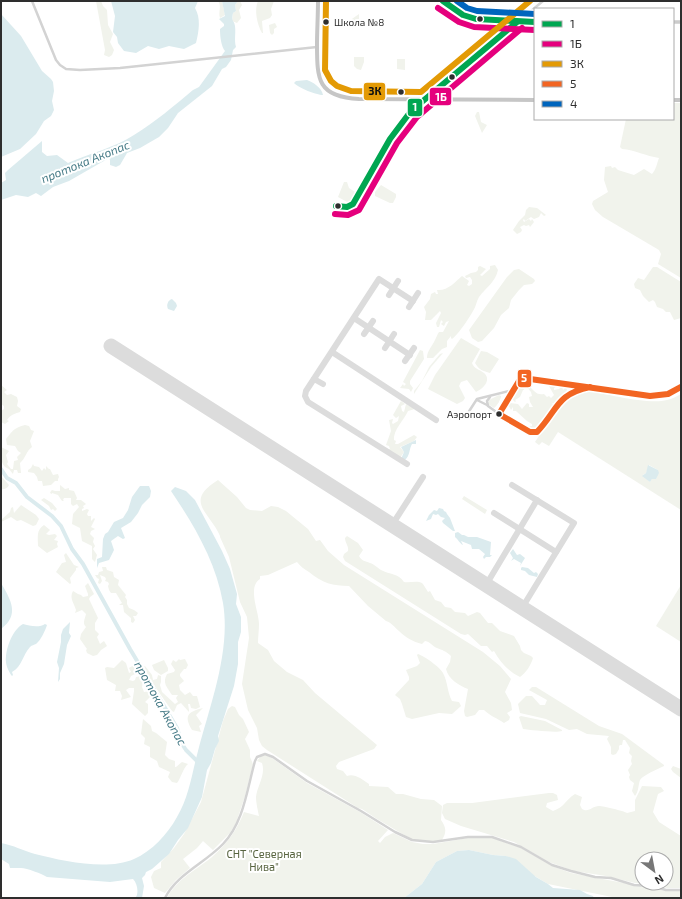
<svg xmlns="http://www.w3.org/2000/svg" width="682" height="899" viewBox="0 0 682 899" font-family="'Exo 2',sans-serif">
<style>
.green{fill:#f1f3ec;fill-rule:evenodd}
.water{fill:#dbebee}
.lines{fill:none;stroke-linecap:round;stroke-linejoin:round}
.river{stroke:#dbebee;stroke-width:4}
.taxiway{stroke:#dcdcdc;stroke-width:6}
.runway{stroke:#dcdcdc;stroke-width:15}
.minor{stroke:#d3d3d3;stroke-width:2.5}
.tertiary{stroke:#d3d3d3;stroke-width:3}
.secondary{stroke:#ccc;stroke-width:3.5}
.primary{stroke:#c6c6c6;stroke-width:4}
.bus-1-casing{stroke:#fff;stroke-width:9}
.bus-2-casing{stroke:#fff;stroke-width:9}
.bus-3-casing{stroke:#fff;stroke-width:9}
.bus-4-casing{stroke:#fff;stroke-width:9}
.bus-5-casing{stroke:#fff;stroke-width:9}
.bus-1{stroke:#00a651;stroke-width:6}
.bus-2{stroke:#e5007d;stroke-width:6}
.bus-3{stroke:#e39a05;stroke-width:6}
.bus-4{stroke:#f26522;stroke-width:6}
.bus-5{stroke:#0065bd;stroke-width:6}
.bus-dot{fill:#2e2e2e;stroke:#fff;stroke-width:1.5}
.labels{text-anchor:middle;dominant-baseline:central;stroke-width:4;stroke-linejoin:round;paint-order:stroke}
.bus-label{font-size:10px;fill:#2e2e2e;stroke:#fff;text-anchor:start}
.park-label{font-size:11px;fill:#586440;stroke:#fff}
.water-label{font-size:12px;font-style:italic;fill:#457a86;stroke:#fff}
.line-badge{stroke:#fff;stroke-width:1.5}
.badge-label{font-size:11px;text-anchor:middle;font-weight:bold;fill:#fff}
.pale-badge-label{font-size:11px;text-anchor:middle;font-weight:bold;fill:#111}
</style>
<rect width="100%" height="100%" fill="#fff"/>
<g class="green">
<polygon points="96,1 101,1 103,6 107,10 108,25 113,34 110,42 114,50 112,55 109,57 104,55 105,50"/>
<path d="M218,1H222L225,15L220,18C218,12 222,6 218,1Z"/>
<polygon points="238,1 240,1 242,5 239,10 241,18 237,23 232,21 233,13 236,11 235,5"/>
<path d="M258,1H274L271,9L272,15L270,18L262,21L263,33H262C257,24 254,10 258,1Z"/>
<polygon points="359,14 359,24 349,24 349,21"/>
<polygon points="275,23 277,27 274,29 274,33 272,35 270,33 269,25"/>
<polygon points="354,57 364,57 364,62 361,70 357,69 354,66"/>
<polygon points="397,59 405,59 405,70 397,69"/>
<path d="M673,103H681V278L658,264L661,254L659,250L603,217L595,210L592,204L593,201L608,192L604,180L605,167L611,166L612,168L615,167L618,170L634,175L644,169L652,174C656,170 657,163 659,158C646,156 635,150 622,149L620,147L626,119H673Z"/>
<polygon points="477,112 479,112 481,122 487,125 482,133 475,116"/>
<polygon points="344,182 347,182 349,188 355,192 349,203 338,197"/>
<polygon points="381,185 396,194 396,197 393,203 390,203 375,196 375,192"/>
<polygon points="529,207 537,208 546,215 544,216 541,213 539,217 534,219 531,217 525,221 524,219 523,220 524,222 529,219 531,221 532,219 534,222 530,227 529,225 526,226 524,225 520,227 522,230 521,232 517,234 513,230 519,221 525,215 526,210"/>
<path d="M495,265L498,270C495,283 486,287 479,297C476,302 476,307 473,311C470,317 457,336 452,339L451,338V336L447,341V347L442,349L433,358H427C427,351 431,348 434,342C436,338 437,335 439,332H443L449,321L446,322L444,326L441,324L443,322L441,320L439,327H437L436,323L441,313L440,311L431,320H425L426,312L424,307L430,299L431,294L435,292L436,294H438L437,290C448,291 455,282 462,276L469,281L467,285L469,286L472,284V280L470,277L466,278L465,276L471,273L476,272L478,270V267L480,266L486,269L480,275L482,276L490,269V266Z"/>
<polygon points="653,267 657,267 681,282 681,318 674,320 670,312 666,312 663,309 657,307 655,302 653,300 649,302 643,296 640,290 635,288 634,284 638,278 644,280"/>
<polygon points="519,269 534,279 535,281 532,284 524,285 519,290 511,300 509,308 501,315 494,328 482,341 478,342 472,338 469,330 507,277 514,270"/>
<path d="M461,338L480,349L472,363C474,369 479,369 484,373C492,380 483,389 476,392L467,380L461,382L459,386L465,398L463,401L457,404L428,389L435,375Z"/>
<polygon points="420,350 423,351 424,359 410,381 410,384 413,388 411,392 409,389 400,388 403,384 404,386 406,384 403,382"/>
<path d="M481,351L487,352L499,359L490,373C483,371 479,370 475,363Z"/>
<polygon points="443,353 431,367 414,394 414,391 422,381 429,367 440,354"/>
<path d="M528,381L529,383L528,385C533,389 536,396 544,394L547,397L549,396L551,398L554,395L549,386V384L558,385L554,388V390L559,389L562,386L563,390L566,387L567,390L557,403H552L554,405L551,408L552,409L548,416L539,425L538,428L536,427L533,430L526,428V427L532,426V424L527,421L516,411H513V407L511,410L509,406L510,403L518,404L522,409L527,403L529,404V407H533L530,402L529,397L532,396L531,392L526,386Z"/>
<path d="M1,385L7,390L4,392L7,395L11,394L17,397L18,401L17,406L21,409L20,412C16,413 10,415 7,420L9,421L5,424L1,422V411L4,409V406L1,404L2,402L1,399Z"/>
<polygon points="519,386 523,387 524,390 523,390 520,397 515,400 516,401 515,402 511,398 517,392 516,389"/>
<path d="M581,391H588C607,394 649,405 667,400C672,399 677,396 681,394V510L558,432L549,446L542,442L539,445L535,442C547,425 560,397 581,391ZM649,465L658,470L656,479H652L650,482L643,475L646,473Z"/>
<path d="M499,395L501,396C501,399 497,406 494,408L488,404L489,400Z"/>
<path d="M401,401L405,404L401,406L402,411L404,412L406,404L415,409L408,411C404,420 393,430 394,440L396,441L395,444H398L414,435L417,437L414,441L400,447L404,452L400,458L401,460L383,449L385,447L388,449H390L389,446L386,445L391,431L389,420L393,419L392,423L393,424L398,421L399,416L396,418L393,415Z"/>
<path d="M25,425L29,426L31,430L34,431L30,441L32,447C26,451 26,458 20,463L21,473H18L17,470H14L13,474L9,469C0,466 1,456 1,447L9,451L6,455L8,462L7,464L11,469H13L14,461L18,460L17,457L21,453L18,451L15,446L7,445L6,439C13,430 14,428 25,425Z"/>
<polygon points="33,464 34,466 39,467 42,471 44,468 46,470 46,466 49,469 50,469 53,475 58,474 59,477 58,479 58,481 55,481 51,485 43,486 42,481 38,481 37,477 34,473 28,472 28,470 31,468"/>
<path d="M1,476L9,485C8,488 4,490 1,489Z"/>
<path d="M218,480L237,497L246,508L250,510L262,511L271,506L278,507L286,511L308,529L316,541L320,540L328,551L344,565L483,652L500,666L511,679L505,692L511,703L512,710L507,713L510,717L509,720L504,723C497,718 490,716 484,710H479L475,715L467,717L465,716L464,711L468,689C460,686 448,679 446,669L450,662L451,656C446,651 442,650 437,648C432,646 431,642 425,641L422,644C413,642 405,637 399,631C394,627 392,623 386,621L368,606L349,586C333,586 322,583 309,572C304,569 300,566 297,562L268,575L260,576V579C247,587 259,612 259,624C259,630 258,637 258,643L268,650L274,661L287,672L303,680L315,693L377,745L374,749L339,762L336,766L337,769L343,771L347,776C354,773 362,779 369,784V786L388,787L396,794H403L421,799L434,800L442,806L441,820C446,827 447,832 442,840L431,842L411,839L377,819L362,809L358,808L267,750L262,746L259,740L257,728L248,710L242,684L249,638L247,617L240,602L229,557L220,537V536C210,512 183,502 218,480Z"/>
<polygon points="60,485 65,489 69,488 69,490 74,491 77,498 76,500 81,500 86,504 83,506 84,508 82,509 82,511 87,509 89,510 87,514 88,516 91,516 91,521 94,518 95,519 91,527 95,529 91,531 90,534 94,538 93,542 95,546 93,549 97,555 95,562 92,559 92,546 82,541 80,528 72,524 73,514 79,507 77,504 73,506 71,504 71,498 64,498 63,500 64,501 62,501 58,495 52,493 52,494 50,493 51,491 52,490 55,491 60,491"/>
<polygon points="464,496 487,510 485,514 462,499"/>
<polygon points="44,498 52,503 57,509 55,511 53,509 51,510 49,506 41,500"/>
<polygon points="21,505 36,515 39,519 36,525 33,526 21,520 17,521 11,517 1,522 1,520 10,512 11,508 13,507 14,513"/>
<path d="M44,525L50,530L46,534L49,535L55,534L57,536L54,540L58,541L57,544L58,547L47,553L38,546C38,537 36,530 44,525Z"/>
<path d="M347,536L358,543L363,550L359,556C362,561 365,561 370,563C374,564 378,568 381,570C390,575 398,573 404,582C410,583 417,580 422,583C424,585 426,589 428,592L430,591L435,600L441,602L445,607L451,608L455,612L465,613L468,616L477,612L480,613L488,623H492L500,631L514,636L520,646L521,650L524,653L531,656L533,658C531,665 526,673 520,677C509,672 500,662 494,651L492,652L487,646H481L468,634L465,635L461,634L345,561L343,557L344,554L348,551C349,546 345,543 345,538Z"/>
<polygon points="66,553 74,565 79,567 76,568 76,570 70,578 71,583 70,584 56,572 62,563 66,562 64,555"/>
<polygon points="102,567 106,567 107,570 113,572 114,577 119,580 118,585 126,595 125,597 127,600 127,604 129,608 134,610 138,613 136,616 133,616 135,620 133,623 131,622 131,618 124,612 123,605 119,605 122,603 116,593 111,593 109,590 108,586 109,584 108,582 105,581 106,579 105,577 100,575 102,581 100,584 98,583 99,579 97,578 95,575 98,575 99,572 103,571"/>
<path d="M88,583L94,594L90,597L89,599L98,618L95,623V630L99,634L97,637L100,644L104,641L107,646L101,650L97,655L93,656L87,653L86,650L87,649L80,639L81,634L86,627C82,623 85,619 86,614L82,610L75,613L76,610C74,603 69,598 73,591L78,594L81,595L83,597L88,596V594L85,586Z"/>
<polygon points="681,585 681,642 656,626"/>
<path d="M418,654C424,656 440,667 443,673C448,682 447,692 452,701L459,702L461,706L452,714L439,713L412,719L406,717L402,704L400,699L395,695L409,680V677L406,670L417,666L420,663L417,655Z"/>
<path d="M179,659L180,660L185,659L188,665L186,669H184L180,674V676L184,681L179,685L180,690L185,695L190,692L193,696H197L200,707L196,709L191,708L190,704H188L189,710V712L181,703L177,705L174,712L172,711L149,678L144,667L145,666L152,675L153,680L157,679L158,675L161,676V682L160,685L162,692L175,704L178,702L176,698L178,695H172C167,687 162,683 167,674L174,672L175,670L171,664L173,660L176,662Z"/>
<polygon points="122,660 126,663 129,673 131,672 129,668 134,665 138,668 139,672 131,676 129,680 133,681 135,680 136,677 141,676 143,682 142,687 144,692 150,691 150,697 145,702 148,704 148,713 145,716 132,704 134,691 134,688 129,688 126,690 131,697 121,700 122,696 120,691 115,691 116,685 107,680 105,668 107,667 114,668"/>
<polygon points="164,660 168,668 168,671 161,675 154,670 152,665"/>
<path d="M532,687H536L599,726L622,734L664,765V766C658,769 643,775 640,780C638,785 639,791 635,796L632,791L634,783L630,780L629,777L630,775L628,770L632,764L631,761L632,756L629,753L630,748L625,740H623L622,745H620L619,746V749L616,754L613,755L611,754V747L607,739L609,736L587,734L577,729L569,730L546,719L520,713L518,704L526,696H532L540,705H545L547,700L529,690Z"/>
<polygon points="232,706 235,707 239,715 243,719 249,732 245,739 250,750 250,757 253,764 245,796 236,823 230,833 213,850 203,841 197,848 183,859 190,868 176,880 165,893 154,888 151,877 154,871 161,868 161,862 174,848 184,834 201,802 223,721 228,709"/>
<path d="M203,708L196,715L202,724L199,726L201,732L192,730C184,716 187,712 203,708Z"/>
<path d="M521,716L545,721L562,730V731C556,733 530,730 523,729L519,717Z"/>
<path d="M143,719L151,726L152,731L156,733L167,742L165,755L169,759L175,761V767H176L182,762L188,764C183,768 181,778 177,783L172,782L168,777L170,772L159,767L157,761L150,757V747L144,744L145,738L141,734Z"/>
<path d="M265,755L272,758L307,783L360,812L388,830L378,841L380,843L385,837L393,833L412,842L423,844H433L468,838H492L521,848L552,866L571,873L666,891H681V898H617L548,884L533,875L521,864L506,856L493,855L469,850L457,851L436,862L422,884L404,898H167C177,879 196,870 212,857C227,844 237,830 244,812L259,816C258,811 256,803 256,797C257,786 266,775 262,763L257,761L261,756Z"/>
<polygon points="673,766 681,769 681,778 673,772 671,769"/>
<path d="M642,786L661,787L664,791L658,794L653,812L659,822L681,836V888H667L655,885L635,883L606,876L574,871L549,862L514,842L461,826L445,819L442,813L443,805L447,803H472L549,793H553L557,795L558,800L547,803L546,807L553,811C565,807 565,800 575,794L582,797L580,805L582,809C589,813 592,806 599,806C603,806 624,811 627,813L635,811V800ZM642,859H666V883H642Z"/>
</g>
<g class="water">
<path d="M111,1H198L195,8C201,18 199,31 196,43L184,49L169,46L159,49L148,46L136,53L124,51L118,43L117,37L113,32L115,16Z"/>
<path d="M222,1H238L235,5L236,11L233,13C231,23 234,19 235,26C236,33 234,40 236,47L233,50L231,60L226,67L222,69L212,86L178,113L168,128L159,137L140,148L127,153L120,165L116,167L110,165V160L109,158L69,181L53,187L41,196L36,193L28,197L16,195L1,200V183L6,180L5,173L8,170L42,141V152L47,156L57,155L68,163C88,154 116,147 134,135C155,122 174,106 193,90L199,87L225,51C221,46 220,36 220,29L224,26V24L219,19L225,16Z"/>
<polygon points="1,14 21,36 42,71 51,79 53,82 54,91 52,101 54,110 51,116 44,121 36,134 20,149 1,157"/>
<path d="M307,80C313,82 322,88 323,95C316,95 299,88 294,83L296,81Z"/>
<path d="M172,299L176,303L177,306L174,311L168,309C166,305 168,300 172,299Z"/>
<path d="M416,440V444H412C409,449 410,456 405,460L401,459L404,452L401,447Z"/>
<polygon points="648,465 658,470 659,473 656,479 652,479 650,482 642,476 646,473"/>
<polygon points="140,486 149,486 151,491 150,497 142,505 138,513 131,522 121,528 125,538 123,539 118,536 111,541 114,550 109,560 99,563 97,568 97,559 102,557 103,539 105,534 108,532 114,522 123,518 128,510 132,497"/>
<path d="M175,487L186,491L195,500L222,551L230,569L237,594L236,604L241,617V632L238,642V664L234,686L218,736L219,741L215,749L211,763L207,770L202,797L188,828L178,840L169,854L152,869L146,872L145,875L142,878L144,886L142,898H137L136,897C139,892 137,883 133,879L110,882L47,877C42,874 27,868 21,868C17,868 14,868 10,868L9,864L1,859V843C13,845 24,851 35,854C63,861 107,871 134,859C152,851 167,835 177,817C189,797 192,773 198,751C210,705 231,651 223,603C216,562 194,525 171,491Z"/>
<polygon points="439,508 443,509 444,511 446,512 447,514 450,518 455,531 453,531 443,523 442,521 445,518 441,517 438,514 436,515 433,514 431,519 426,521 429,515 434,510 437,511"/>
<path d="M458,532L462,535H464L468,537H477L491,542L490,555H492L490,557H486L484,559L483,557L485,554L479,549H472L471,545L461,541L463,545C460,544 458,539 455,537V533Z"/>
<polygon points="513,549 517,555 520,554 525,558 520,566 521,563 514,559 511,561 513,558 510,553"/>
<polygon points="522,567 528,568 534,573 536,572 538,574 537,577 529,575 525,571 521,570 521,568"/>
<path d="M1,583C11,600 20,615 1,629Z"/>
<polygon points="70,622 69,633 71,636 67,645 64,664 60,673 60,679 58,682 59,668 57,662 61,642 61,635 63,629"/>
<path d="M23,624C29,626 40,628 45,624L47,625C45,631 41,640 36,644C34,645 32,645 30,647C23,654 22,667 12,672L13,675L12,676C10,674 6,666 6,662C5,650 12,630 23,624Z"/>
<polygon points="469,850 493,855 506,856 516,859 536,877 548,884 553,888 580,890 587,894 593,896 594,898 404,898 422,884 436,862 457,851"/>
</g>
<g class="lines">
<polyline class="river" points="1,469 7,478 16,483 27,497 52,516 61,526 72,549 83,564 130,649 177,728 182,744 186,750 199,763"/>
<g class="taxiway">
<polyline points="389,295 398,281"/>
<polyline points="409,307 418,293"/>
<polyline points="354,318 410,355"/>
<polyline points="364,334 373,321"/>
<polyline points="385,348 394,334"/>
<polyline points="332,352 436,420"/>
<polyline points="405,361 414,348"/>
<polyline points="314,379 323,384"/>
<polyline points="407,464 308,402 305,396 306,391 379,279 413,301"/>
<polyline points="512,485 574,523 522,608"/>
<polyline points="494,513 556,552"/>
<polyline points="392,525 423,477"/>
<polyline points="486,585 537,500"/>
</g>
<polyline class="runway" points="111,346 681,709"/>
<g class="minor">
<polyline points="32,1 56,60 60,65 66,69 80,70 120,68 317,47"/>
<polyline points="336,206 347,207 353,204 390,139 411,111 543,1"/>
<polyline points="490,397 487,401 488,406 499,414"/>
<polyline points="477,400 487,405"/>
<polyline points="466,416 477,399 513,390"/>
<path d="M165,898C177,874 205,863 223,844C244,822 247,789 255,761L257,757L265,754L273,757L307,781L361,811L395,832L412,840L433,842L468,837H492L521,847L552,865L571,871L595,877L611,878L634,885L651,886L666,890H681"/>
</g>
<path class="tertiary" d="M590,387C554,391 559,413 537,432H530L499,414L519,381L523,378L571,384L650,396L668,394L681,387"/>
<g class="secondary">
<polyline points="443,1 463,15 476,19 535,22"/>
<polyline points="673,22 681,22"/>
</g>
<g class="primary">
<path d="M318,1C318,16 317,30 317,45C317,80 318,97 359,99L535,100"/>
<polyline points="673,100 681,100"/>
</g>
<defs>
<g id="bus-1">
<polyline points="443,1 463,15 476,19 535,22"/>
<polyline points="336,206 347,207 353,204 390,139 411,111 517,22"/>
</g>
<g id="bus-2">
<polyline points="438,8 459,22 474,27 535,30"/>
<polyline points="335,214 348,215 359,210 397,143 417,117 522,28"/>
</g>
<polyline id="bus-3" points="326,1 325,70 331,81 337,86 351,91 421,92 530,1"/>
<path id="bus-4" d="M590,387C556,394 558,410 537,432H530L499,414L519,381L523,378L650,396L668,394L681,387"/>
<polyline id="bus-5" points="457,1 467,8 477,11 535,14"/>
</defs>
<use href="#bus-1" class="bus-1-casing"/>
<use href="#bus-2" class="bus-2-casing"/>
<use href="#bus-3" class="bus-3-casing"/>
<use href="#bus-4" class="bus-4-casing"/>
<use href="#bus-5" class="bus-5-casing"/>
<use href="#bus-1" class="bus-1"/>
<use href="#bus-2" class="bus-2"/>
<use href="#bus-3" class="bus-3"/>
<use href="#bus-4" class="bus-4"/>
<use href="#bus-5" class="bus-5"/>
</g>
<g class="bus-dot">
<circle cx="480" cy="19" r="3.5"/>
<circle cx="326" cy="22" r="3.5"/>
<circle cx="452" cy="77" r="3.5"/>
<circle cx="401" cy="92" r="3.5"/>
<circle cx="338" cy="206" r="3.5"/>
<circle cx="499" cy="414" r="3.5"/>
</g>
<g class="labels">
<g class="bus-label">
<text x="334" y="22">Школа №8</text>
<text x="492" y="414" text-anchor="end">Аэропорт</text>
</g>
<g class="park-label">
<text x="264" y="853">СНТ "Северная<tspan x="264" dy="13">Нива"</tspan></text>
</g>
<g class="water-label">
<text transform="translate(85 161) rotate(-22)">протока Акопас</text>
<text transform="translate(161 703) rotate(61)">протока Акопас</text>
</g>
</g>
<g class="line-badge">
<rect x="363" y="82" width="23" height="19" rx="4" fill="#e39a05"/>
<rect x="429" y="87" width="23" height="19" rx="4" fill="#e5007d"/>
<rect x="407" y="98" width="16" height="19" rx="4" fill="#00a651"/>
<rect x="517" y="369" width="15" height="19" rx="4" fill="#f26522"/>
</g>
<g class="badge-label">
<text x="441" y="101">1Б</text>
<text x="415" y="111">1</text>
<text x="524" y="382">5</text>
</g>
<g class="pale-badge-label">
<text x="375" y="95">3К</text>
</g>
<rect width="682" height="899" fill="none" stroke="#2e2e2e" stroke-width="4"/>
<rect x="534" y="8" width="140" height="112" fill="#ffffff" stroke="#ababab"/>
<rect x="542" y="21" width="20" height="6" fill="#00a651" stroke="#ababab"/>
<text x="570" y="28" font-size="12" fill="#2e2e2e">1</text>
<rect x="542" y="41" width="20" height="6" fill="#e5007d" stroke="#ababab"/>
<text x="570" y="48" font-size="12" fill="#2e2e2e">1Б</text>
<rect x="542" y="61" width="20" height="6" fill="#e39a05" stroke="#ababab"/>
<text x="570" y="68" font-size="12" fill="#2e2e2e">3К</text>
<rect x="542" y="81" width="20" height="6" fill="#f26522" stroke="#ababab"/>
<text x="570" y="88" font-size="12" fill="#2e2e2e">5</text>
<rect x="542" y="101" width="20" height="6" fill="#0065bd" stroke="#ababab"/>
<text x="570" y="108" font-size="12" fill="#2e2e2e">4</text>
<g transform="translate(654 871) rotate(148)"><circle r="19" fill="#ffffff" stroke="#ababab"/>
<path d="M0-3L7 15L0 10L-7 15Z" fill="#777777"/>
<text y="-6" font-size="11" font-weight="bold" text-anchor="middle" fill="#2e2e2e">N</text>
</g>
</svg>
